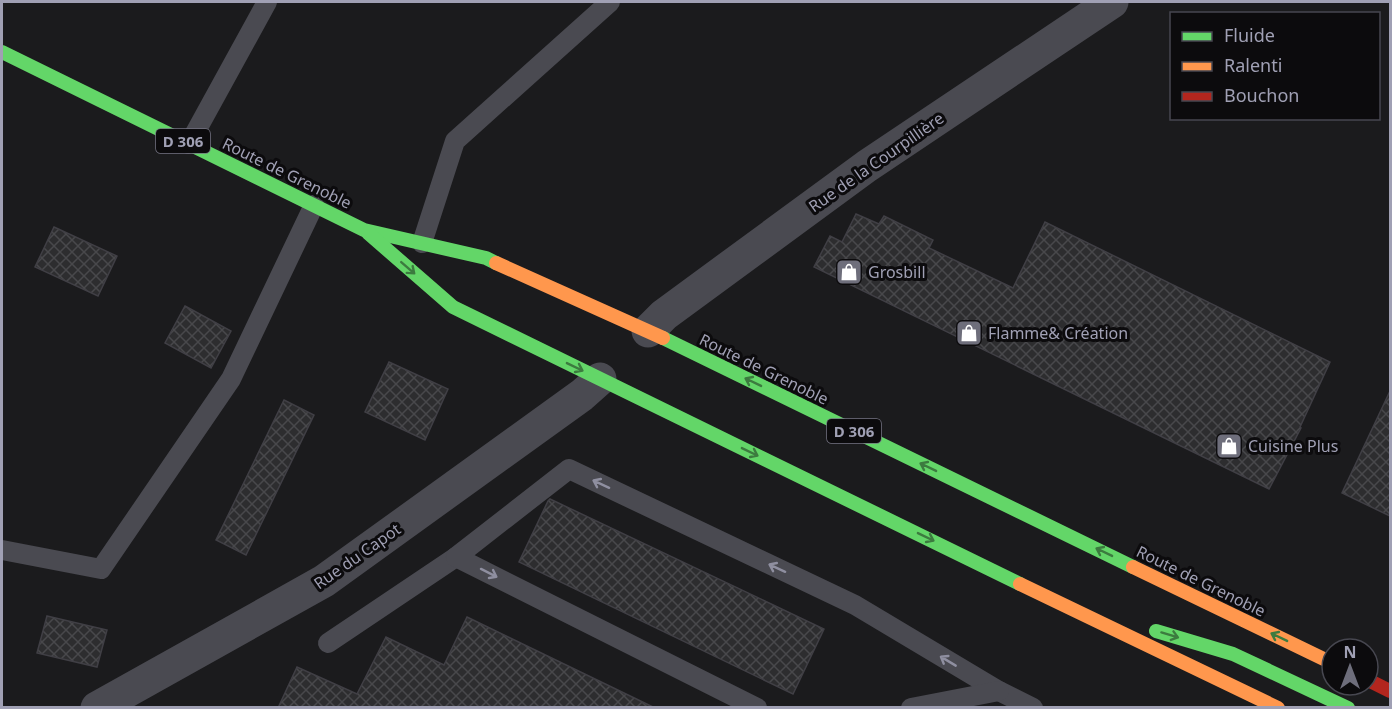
<svg xmlns="http://www.w3.org/2000/svg" width="1392" height="709" viewBox="0 0 1392 709" font-family="'Noto Sans',sans-serif">
<style>
.built{fill:#1b1b1d;fill-rule:evenodd}
.building{fill:url(#building-cross-hatch);stroke:#403f45;stroke-width:1.5}
.lines{fill:none;stroke-linecap:round;stroke-linejoin:round}
.lane{stroke:#4a4a51;stroke-width:20}
.street{stroke:#4a4a51;stroke-width:33}
.fast{stroke:#63d668;stroke-width:14}
.slow{stroke:#ff974d;stroke-width:14}
.jam{stroke:#b3261e;stroke-width:14}
.oneway{stroke:#3c7b3f}
.oneway2{stroke:#8f8fa0}
.labels{text-anchor:middle;dominant-baseline:central;stroke-width:6;stroke-linejoin:round;paint-order:stroke}
.shield{fill:#0c0b0d;stroke:#747382;stroke-width:1.5}
.shield-label{font-size:15px;font-weight:bold;fill:#a0a0b4}
.street-label{font-size:16px;fill:#a0a0b4;stroke:#0c0b0d}
.poi-label{font-size:16px;fill:#a0a0b4;stroke:#0c0b0d;text-anchor:start}
</style>
<defs>
<pattern id="building-cross-hatch" width="8" height="8" patternUnits="userSpaceOnUse" patternTransform="scale(1.5)"><rect width="8" height="8" fill="#2d2d2f"/><path d="M0 0l8 8M0 8l8-8" fill="none" stroke="#48484b"/></pattern>
</defs>
<rect width="100%" height="100%" fill="#111"/>
<path class="built" d="M2,2H1390V707H2ZM1172,14H1378V118H1172ZM1332,649H1368V685H1332Z"/>
<g class="building">
<polygon points="856,214 879,224 884,216 933,240 929,248 1013,288 1045,222 1330,362 1300,427 1301,428 1269,489 814,267 830,236 842,242"/>
<polygon points="54,227 117,256 98,296 35,267"/>
<polygon points="185,306 231,331 211,368 165,343"/>
<polygon points="389,362 448,389 425,440 365,412"/>
<polygon points="1390,391 1390,516 1342,493"/>
<polygon points="284,400 314,415 246,555 216,540"/>
<polygon points="550,499 824,629 793,694 519,562 548,501"/>
<polygon points="47,616 107,630 97,667 37,653"/>
<polygon points="467,617 655,708 278,708 297,667 357,694 386,637 444,665"/>
</g>
<g class="lines">
<g class="lane">
<polyline points="189,144 267,2"/>
<polyline points="422,243 455,141 610,2"/>
<polyline points="2,550 101,569 231,379 314,205"/>
<polyline points="328,643 456,557"/>
<polyline points="757,708 456,557 569,469 855,605 999,691 1033,708"/>
<polyline points="911,708 999,691"/>
</g>
<g class="street">
<polyline points="648,331 664,315 867,166 1112,2"/>
<polyline points="97,708 324,581 582,395 600,379"/>
</g>
<g class="fast">
<polyline points="2,52 364,230 486,258 496,263"/>
<polyline points="368,233 453,307 1020,584"/>
<polyline points="663,338 1133,567"/>
<polyline points="1156,631 1233,654 1348,708"/>
</g>
<g class="slow">
<polyline points="496,263 663,338"/>
<polyline points="1133,567 1332,663"/>
<polyline points="1020,584 1278,708"/>
</g>
<polyline class="jam" points="1368,680 1390,691"/>
</g>
<defs><path id="oneway-shaft" d="M-6 0H5M1.5-3L5.5 0L1.5 3" fill="none" stroke-width="1.6" stroke-linecap="round" stroke-linejoin="round" transform="scale(1.5)"/></defs>
<g class="oneway">
<use href="#oneway-shaft" transform="translate(408 268) rotate(41)"/>
<use href="#oneway-shaft" transform="translate(575 367) rotate(26)"/>
<use href="#oneway-shaft" transform="translate(753 382) rotate(-154)"/>
<use href="#oneway-shaft" transform="translate(750 452) rotate(26)"/>
<use href="#oneway-shaft" transform="translate(928 467) rotate(-154)"/>
<use href="#oneway-shaft" transform="translate(926 537) rotate(26)"/>
<use href="#oneway-shaft" transform="translate(1104 552) rotate(-154)"/>
<use href="#oneway-shaft" transform="translate(1170 635) rotate(17)"/>
<use href="#oneway-shaft" transform="translate(1279 637) rotate(-154)"/>
</g>
<g class="oneway2">
<use href="#oneway-shaft" transform="translate(601 484) rotate(-155)"/>
<use href="#oneway-shaft" transform="translate(777 568) rotate(-155)"/>
<use href="#oneway-shaft" transform="translate(489 573) rotate(27)"/>
<use href="#oneway-shaft" transform="translate(948 661) rotate(-149)"/>
</g>
<defs>
<symbol id="shop-square" viewBox="-11 -11 22 22"><rect x="-9" y="-9" width="18" height="18" rx="4" fill="#6e6e7b" stroke="#0c0b0d"/><path d="M-5-2.5h2.3a2.7 3.5 0 0 1 5.4 0H5L5.5 6h-11ZM-1.5-2.5h3a1.5 2.3 0 0 0-3 0Z" fill="#fff"/></symbol>
</defs>
<g fill-rule="evenodd">
<use href="#shop-square" x="834" y="257" width="30" height="30"/>
<use href="#shop-square" x="954" y="318" width="30" height="30"/>
<use href="#shop-square" x="1214" y="431" width="30" height="30"/>
</g>
<g class="labels">
<g class="shield">
<rect x="156" y="129" width="54" height="24" rx="4.5"/>
<rect x="827" y="419" width="54" height="24" rx="4.5"/>
</g>
<g class="shield-label">
<text x="183" y="141">D 306</text>
<text x="854" y="431">D 306</text>
</g>
<g class="street-label">
<text transform="translate(876 162) rotate(-35)">Rue de la Courpillière</text>
<text transform="translate(287 173) rotate(26)">Route de Grenoble</text>
<text transform="translate(764 369) rotate(26)">Route de Grenoble</text>
<text transform="translate(357 556) rotate(-35)">Rue du Capot</text>
<text transform="translate(1201 581) rotate(26)">Route de Grenoble</text>
</g>
<g class="poi-label">
<text x="868" y="272">Grosbill</text>
<text x="988" y="333">Flamme&amp; Création</text>
<text x="1248" y="446">Cuisine Plus</text>
</g>
</g>
<rect width="1392" height="709" fill="none" stroke="#a0a0b4" stroke-width="6"/>
<rect x="1170" y="12" width="210" height="108" fill="#0c0b0d" stroke="#474750" stroke-width="1.5"/>
<rect x="1182" y="32" width="30" height="9" fill="#63d668" stroke="#474750" stroke-width="1.5"/>
<text x="1224" y="42" font-size="18" fill="#a0a0b4">Fluide</text>
<rect x="1182" y="62" width="30" height="9" fill="#ff974d" stroke="#474750" stroke-width="1.5"/>
<text x="1224" y="72" font-size="18" fill="#a0a0b4">Ralenti</text>
<rect x="1182" y="92" width="30" height="9" fill="#b3261e" stroke="#474750" stroke-width="1.5"/>
<text x="1224" y="102" font-size="18" fill="#a0a0b4">Bouchon</text>
<g transform="translate(1350 667)"><circle r="28" fill="#0c0b0d" stroke="#474750" stroke-width="1.5"/>
<path d="M0-4.5L10 22L0 15L-10 22Z" fill="#6e6e7b"/>
<text y="-9" font-size="16" font-weight="bold" text-anchor="middle" fill="#a0a0b4">N</text>
</g>
</svg>
